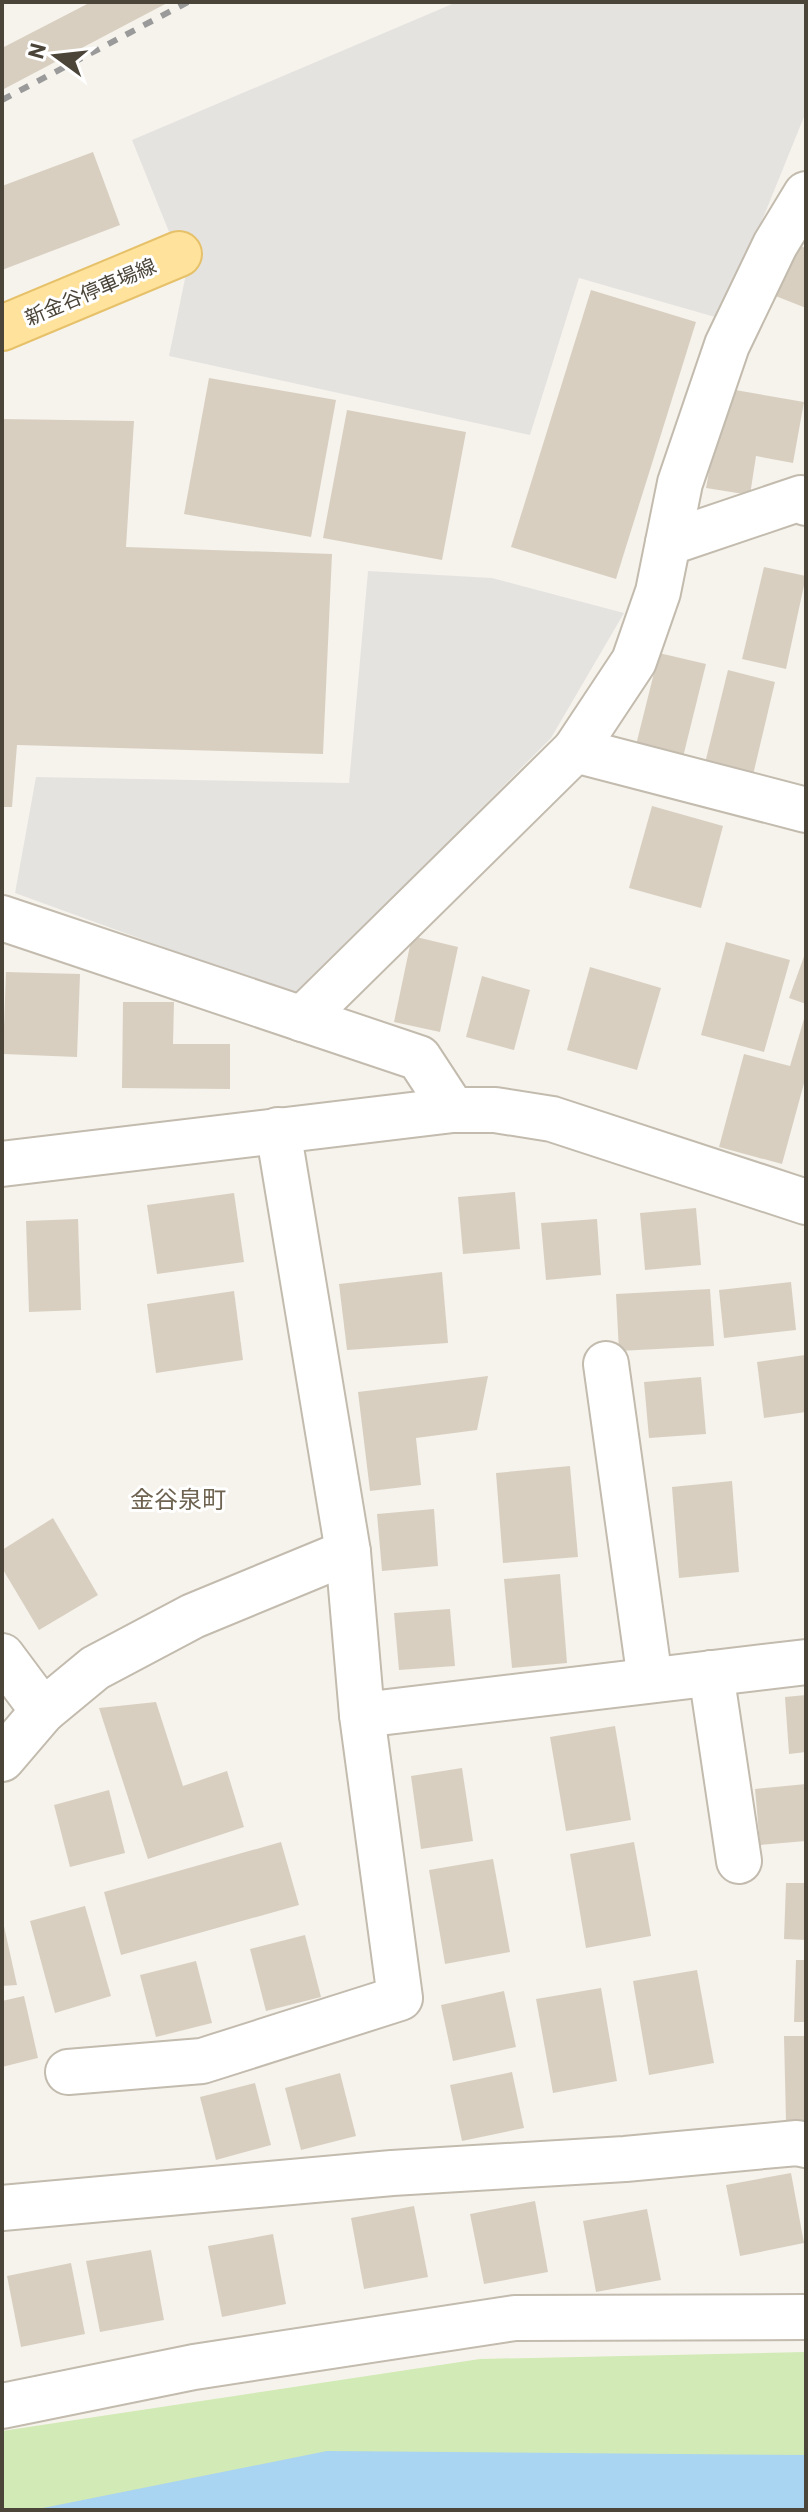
<svg xmlns="http://www.w3.org/2000/svg" width="808" height="2512" viewBox="0 0 808 2512" font-family="Barlow,'Noto Sans JP',sans-serif">
<style>
.green{fill:#d2eab5}
.parking{fill:#e5e3e0}
.water{fill:#a9d4f2}
.building{fill:#d8cfc1}
.lines{fill:none;stroke-linecap:round;stroke-linejoin:round}
.minor-casing{stroke:#c2bbae;stroke-width:48}
.major-casing{stroke:#e6c16a;stroke-width:48}
.minor{stroke:#fff;stroke-width:44}
.major{stroke:#ffe39c;stroke-width:44}
.rail{stroke:#9a9a9a;stroke-width:6;stroke-dasharray:10 10;stroke-linecap:butt}
.labels{text-anchor:middle;dominant-baseline:central;stroke-width:6;stroke-linejoin:round;paint-order:stroke}
.street-label{font-size:20px;fill:#4b4439;stroke:#fff}
.quarter-label{font-size:24px;fill:#6e6250;stroke:#fff}
</style>
<rect width="100%" height="100%" fill="#f6f3ec"/>
<polygon class="green" points="806,2352 806,2510 2,2510 2,2431 480,2359"/>
<g class="parking">
<polygon points="457,2 806,2 806,112 722,319 579,278 530,435 169,356 186,274 132,140"/>
<polygon points="368,571 492,578 624,613 551,738 295,995 15,893 36,777 349,783"/>
</g>
<polygon class="water" points="327,2451 806,2455 806,2510 33,2510"/>
<g class="building">
<polygon points="91,2 169,2 2,90 2,48"/>
<polygon points="93,152 120,225 2,270 2,186"/>
<polygon points="797,245 806,248 806,308 773,295"/>
<polygon points="591,290 696,322 616,579 511,547"/>
<polygon points="209,378 336,400 311,537 184,514"/>
<polygon points="724,388 804,402 793,463 756,456 750,495 706,488"/>
<polygon points="347,410 466,432 442,560 323,538"/>
<polygon points="2,419 134,421 126,547 332,554 323,754 17,745 12,807 2,807"/>
<polygon points="764,567 806,576 786,669 742,659"/>
<polygon points="659,653 706,664 683,757 636,745"/>
<polygon points="728,670 775,682 753,775 705,763"/>
<polygon points="652,806 723,826 701,908 629,888"/>
<polygon points="412,936 458,947 440,1032 394,1022"/>
<polygon points="726,942 790,960 764,1052 701,1035"/>
<polygon points="806,951 806,1004 789,998"/>
<polygon points="590,967 661,988 637,1070 567,1050"/>
<polygon points="6,972 80,974 77,1057 3,1054"/>
<polygon points="482,976 530,990 514,1050 466,1037"/>
<polygon points="123,1002 174,1002 173,1044 230,1044 230,1089 122,1088"/>
<polygon points="806,1012 806,1076 782,1164 719,1147 744,1054 790,1066"/>
<polygon points="515,1192 520,1249 463,1254 458,1197"/>
<polygon points="234,1193 244,1262 157,1274 147,1205"/>
<polygon points="696,1208 701,1265 645,1270 640,1213"/>
<polygon points="78,1219 81,1310 29,1312 26,1221"/>
<polygon points="597,1219 601,1275 546,1280 541,1223"/>
<polygon points="442,1272 448,1343 347,1350 339,1284"/>
<polygon points="791,1282 796,1330 724,1338 719,1290"/>
<polygon points="710,1289 714,1346 619,1351 616,1294"/>
<polygon points="234,1291 243,1360 156,1373 147,1304"/>
<polygon points="805,1355 806,1412 764,1418 757,1362"/>
<polygon points="488,1376 477,1430 416,1438 421,1485 370,1491 358,1392"/>
<polygon points="701,1377 706,1434 649,1438 644,1382"/>
<polygon points="570,1466 578,1557 503,1563 496,1473"/>
<polygon points="732,1481 739,1572 679,1578 672,1487"/>
<polygon points="434,1509 438,1566 382,1571 377,1514"/>
<polygon points="53,1518 98,1595 39,1630 2,1568 2,1550"/>
<polygon points="560,1574 567,1663 512,1668 504,1579"/>
<polygon points="450,1609 455,1666 399,1670 394,1613"/>
<polygon points="806,1695 806,1752 789,1754 785,1697"/>
<polygon points="156,1702 183,1786 227,1771 244,1827 148,1859 99,1708"/>
<polygon points="615,1726 631,1820 566,1831 550,1737"/>
<polygon points="462,1768 473,1841 421,1849 411,1776"/>
<polygon points="806,1784 806,1841 760,1845 755,1789"/>
<polygon points="109,1790 125,1853 70,1867 54,1805"/>
<polygon points="281,1842 299,1905 121,1955 104,1892"/>
<polygon points="634,1842 651,1936 586,1948 570,1854"/>
<polygon points="493,1859 510,1952 445,1964 429,1870"/>
<polygon points="786,1883 806,1883 806,1940 784,1939"/>
<polygon points="85,1906 111,1996 55,2013 30,1921"/>
<polygon points="2,1917 17,1985 2,1986"/>
<polygon points="305,1935 321,1997 266,2011 250,1949"/>
<polygon points="796,1960 806,1960 806,2022 794,2022"/>
<polygon points="196,1961 212,2023 156,2037 140,1975"/>
<polygon points="697,1970 714,2063 649,2075 633,1981"/>
<polygon points="601,1988 617,2081 553,2093 536,1999"/>
<polygon points="504,1991 516,2047 453,2061 441,2005"/>
<polygon points="24,1996 38,2058 2,2067 2,2001"/>
<polygon points="784,2036 806,2036 806,2121 786,2121"/>
<polygon points="512,2072 524,2128 462,2141 450,2085"/>
<polygon points="340,2073 356,2136 301,2150 285,2088"/>
<polygon points="255,2083 271,2145 216,2160 200,2097"/>
<polygon points="791,2173 804,2243 740,2256 726,2185"/>
<polygon points="535,2201 548,2272 484,2284 470,2214"/>
<polygon points="414,2206 428,2277 364,2289 351,2218"/>
<polygon points="647,2209 661,2280 596,2292 583,2221"/>
<polygon points="273,2234 286,2304 222,2317 208,2246"/>
<polygon points="151,2250 164,2320 100,2332 86,2261"/>
<polygon points="71,2263 85,2334 21,2347 7,2276"/>
</g>
<g class="lines">
<defs>
<g id="minor">
<polyline points="668,543 801,498 806,503"/>
<polyline points="575,750 806,810"/>
<polyline points="2,918 419,1058 453,1110"/>
<polyline points="302,1019 575,750 634,661 658,592 680,483 727,345 775,245 806,194"/>
<polyline points="2,1164 453,1110 495,1110 552,1119 806,1202"/>
<polyline points="606,1364 650,1680"/>
<polyline points="2,1656 43,1711"/>
<polyline points="711,1673 739,1861"/>
<polyline points="362,1715 806,1662"/>
<polyline points="2,1759 43,1711 95,1668 193,1616 348,1552"/>
<polyline points="68,2072 202,2061 400,1998 362,1715 348,1552 278,1130"/>
<polyline points="2,2208 392,2173 625,2159 797,2143 806,2145"/>
<polyline points="2,2406 194,2367 515,2318 806,2317"/>
</g>
<polyline id="major" points="2,328 179,254"/>
</defs>
<use href="#minor" class="minor-casing"/>
<use href="#major" class="major-casing"/>
<use href="#minor" class="minor"/>
<use href="#major" class="major"/>
<polyline class="rail" points="2,100 188,2"/>
</g>
<g class="labels">
<g class="street-label">
<text transform="translate(90 291) rotate(-23)">新金谷停車場線</text>
</g>
<g class="quarter-label">
<text x="178" y="1498">金谷泉町</text>
</g>
</g>
<rect width="808" height="2512" fill="none" stroke="#4b4439" stroke-width="8"/>
<g transform="translate(56 56) rotate(285)" stroke="#ffffff" stroke-width="6" paint-order="stroke">
<path d="M0-6L14 30L0 20L-14 30Z" fill="#4b4439"/>
<text y="-12" font-size="22" font-weight="bold" text-anchor="middle" fill="#4b4439">N</text>
</g>
</svg>
